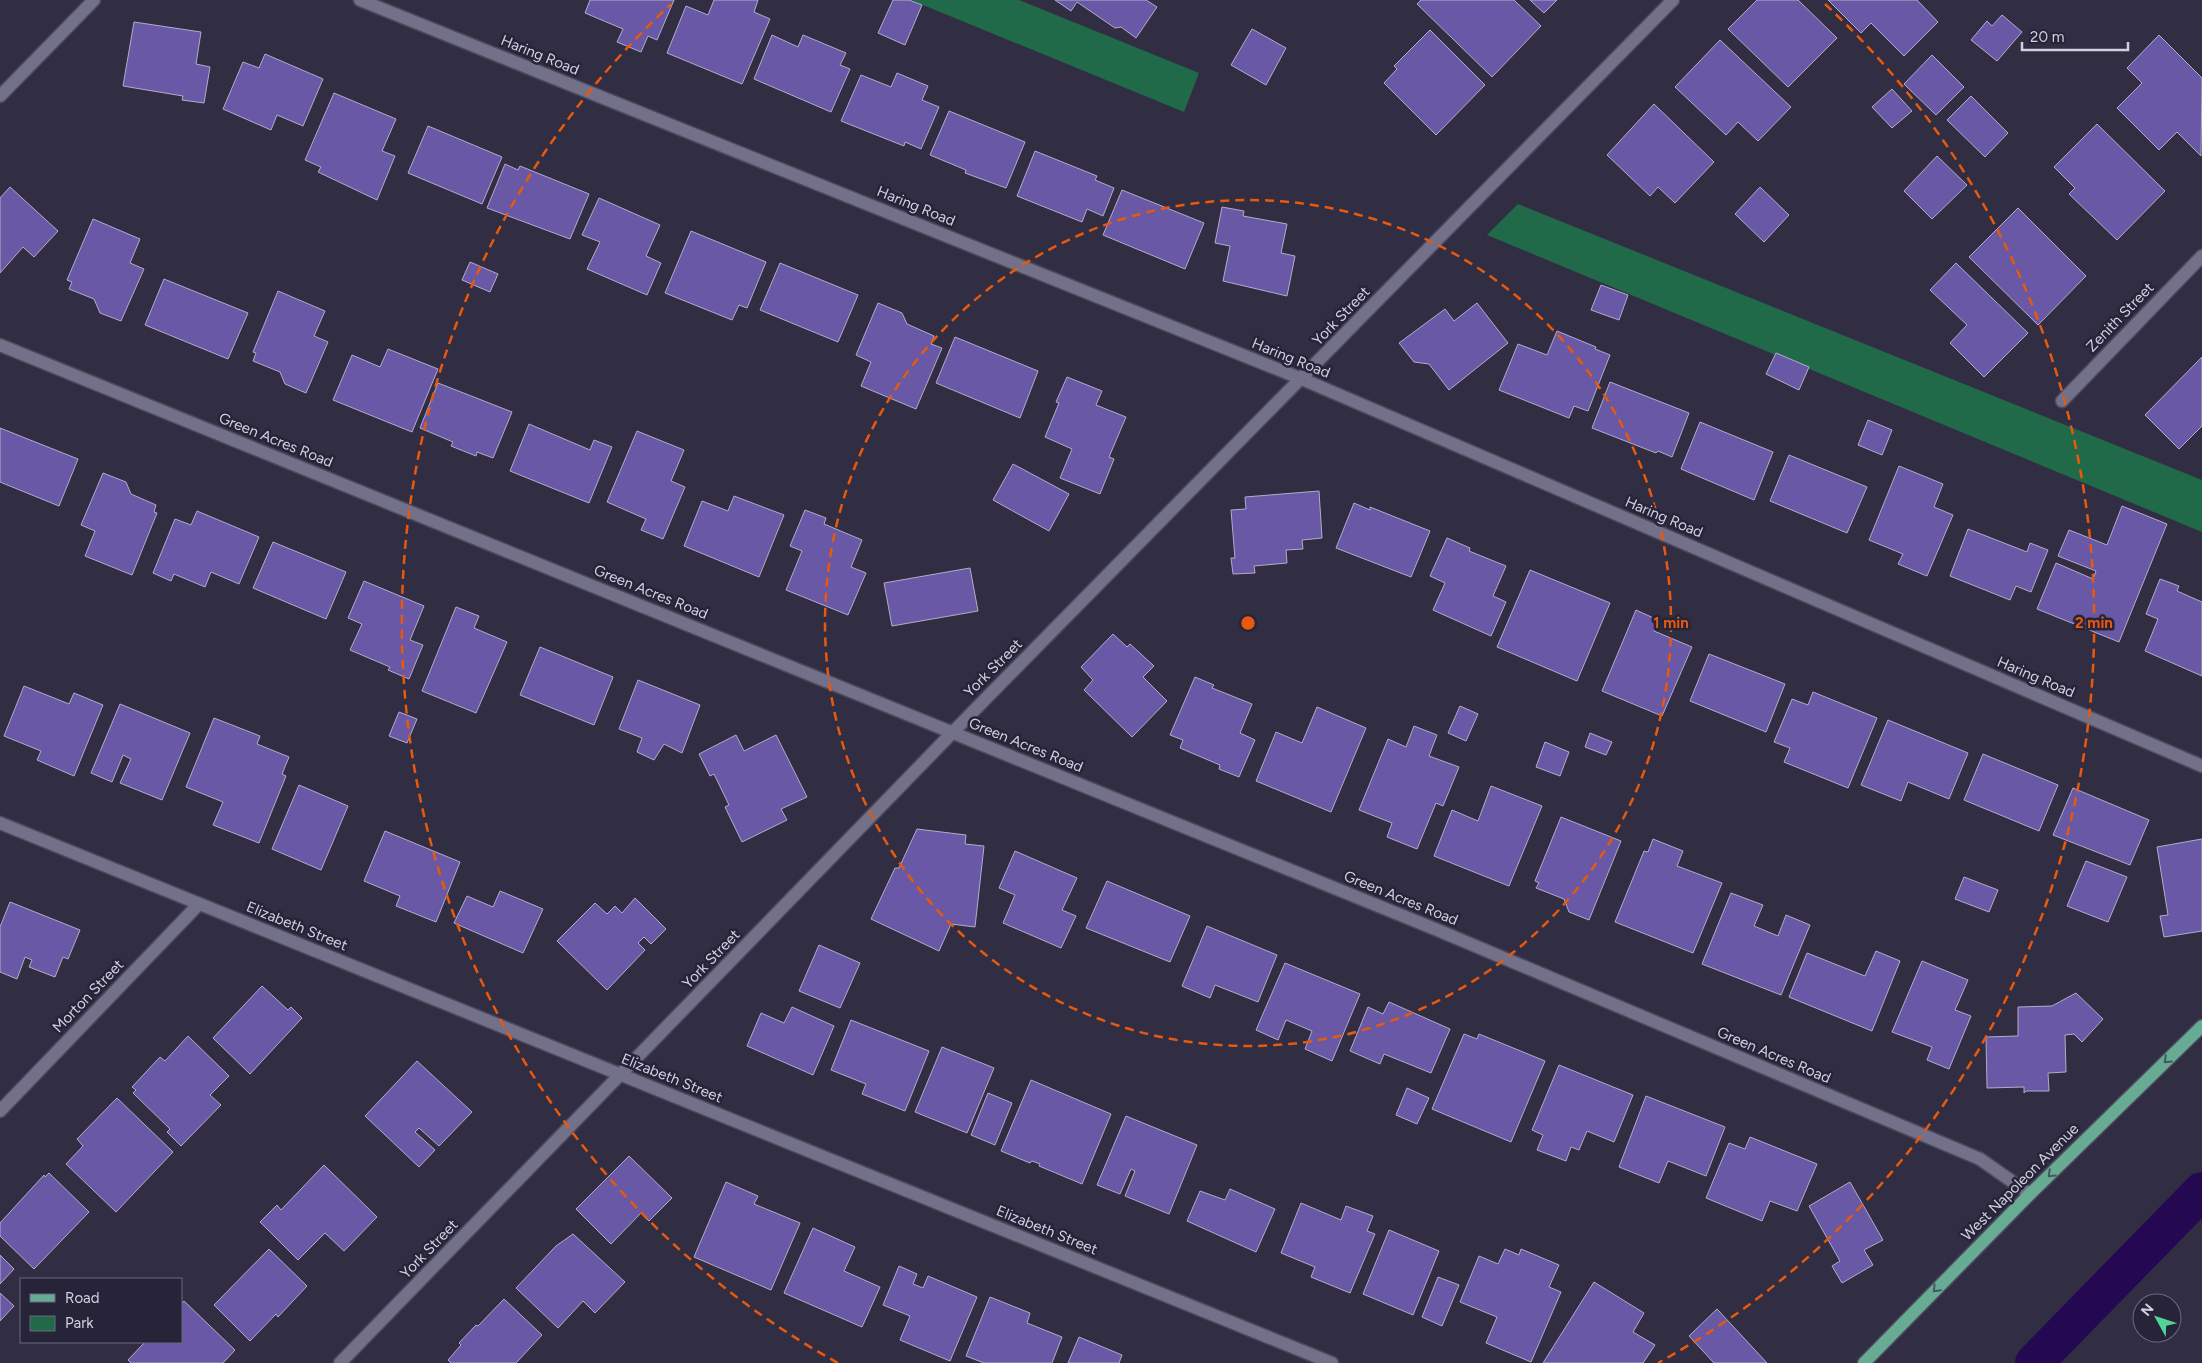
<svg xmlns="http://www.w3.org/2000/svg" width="2202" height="1363" viewBox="0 0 2202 1363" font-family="Figtree,sans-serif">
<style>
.green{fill:#216a49}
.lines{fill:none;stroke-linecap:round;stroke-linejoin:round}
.canal{stroke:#240852;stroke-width:38}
.building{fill:#6858a6;stroke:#b1adca}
.minor-casing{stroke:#4d495d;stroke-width:15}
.major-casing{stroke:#4d495d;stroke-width:15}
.minor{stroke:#73708a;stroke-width:12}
.major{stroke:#67ab94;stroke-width:12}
.oneway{stroke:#415a5e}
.ring{fill:none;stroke:#e8590c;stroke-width:2.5;stroke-dasharray:9 6}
.labels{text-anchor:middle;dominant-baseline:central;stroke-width:5;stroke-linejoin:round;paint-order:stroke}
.street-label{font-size:15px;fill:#d1d0df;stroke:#27243a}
.centre{fill:#e8590c;stroke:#27243a;stroke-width:2.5}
.ring-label{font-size:15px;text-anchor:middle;font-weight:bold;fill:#e8590c;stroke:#27243a;stroke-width:5;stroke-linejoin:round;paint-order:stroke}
</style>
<rect width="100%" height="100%" fill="#312e44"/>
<g class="green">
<polygon points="911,0 1019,0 1199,73 1184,112"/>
<polygon points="1518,204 2202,480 2202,532 1487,235"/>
</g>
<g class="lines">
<polyline class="canal" points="2034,1363 2202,1191"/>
</g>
<g class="building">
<polygon points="590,0 674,0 657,40 648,36 641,52 617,42 623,29 585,13"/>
<polygon points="714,0 758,0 754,12 770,19 742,84 667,53 686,6 708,15"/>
<polygon points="893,0 909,0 922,5 905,45 878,33"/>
<polygon points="1055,0 1146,0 1157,7 1136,38 1121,27 1115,28 1077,2 1071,11"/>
<polygon points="1421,0 1514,0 1541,26 1492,77 1417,4"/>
<polygon points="1530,0 1557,0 1544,13"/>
<polygon points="1757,0 1798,0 1837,38 1788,87 1728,29"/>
<polygon points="1828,0 1917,0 1938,22 1904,56 1871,23 1861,33"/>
<polygon points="2002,15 2022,32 1997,61 1971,40 1987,21 1992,26"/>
<polygon points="134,22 201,32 196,64 210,67 204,103 182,100 183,96 123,86"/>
<polygon points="1252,29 1286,48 1266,85 1231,65"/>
<polygon points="1430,30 1485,85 1436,135 1384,83 1397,69 1394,66"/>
<polygon points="772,35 798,47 803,35 846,53 840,65 850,69 831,112 754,79"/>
<polygon points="2159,35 2202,78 2201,156 2177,132 2159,150 2117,108 2142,83 2127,68"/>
<polygon points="1720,40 1791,107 1758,141 1738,122 1726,135 1675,87"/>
<polygon points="265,54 323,79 303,126 277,115 271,130 223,109 243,62 259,68"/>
<polygon points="1932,55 1964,87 1936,115 1904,84"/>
<polygon points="897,73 928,86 922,100 939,107 921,149 905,142 904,146 841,121 861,75 891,87"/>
<polygon points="1892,89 1912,111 1892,128 1872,107"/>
<polygon points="334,93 396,119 382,151 395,156 377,200 318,172 321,167 305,160"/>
<polygon points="1971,96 2008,133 1985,157 1947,120"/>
<polygon points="1654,104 1714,162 1675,203 1658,187 1650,196 1607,155"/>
<polygon points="949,111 1025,142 1006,188 965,173 966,170 930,155"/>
<polygon points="2097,124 2165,191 2117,240 2069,194 2075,188 2054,167"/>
<polygon points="428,126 502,157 482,204 408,173"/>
<polygon points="1035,151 1097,176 1095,180 1114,188 1103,216 1087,209 1082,222 1017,196"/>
<polygon points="1937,156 1967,185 1932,219 1904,191"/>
<polygon points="505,164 518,170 520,166 589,194 570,239 487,208"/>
<polygon points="10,187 58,231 34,257 23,247 0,273 0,198"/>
<polygon points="1760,187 1789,215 1764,242 1735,214"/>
<polygon points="1122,190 1204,223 1185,269 1103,235"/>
<polygon points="599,198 660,225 646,256 661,263 647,295 587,269 600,242 582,235"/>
<polygon points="1222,207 1244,211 1243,216 1287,224 1281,253 1295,256 1287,296 1223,281 1230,246 1215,243"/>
<polygon points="2018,208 2086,276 2038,325 1969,257"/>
<polygon points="93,219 140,239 130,263 144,269 121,321 100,313 94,299 69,289 72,282 67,280"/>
<polygon points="691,231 766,262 747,308 739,305 732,320 665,293"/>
<polygon points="470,262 498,274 490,292 462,280"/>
<polygon points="780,263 858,295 838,342 760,310"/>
<polygon points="1956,263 2028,333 1984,377 1950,343 1967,325 1930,290"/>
<polygon points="164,279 248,313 228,359 145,325"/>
<polygon points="1601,285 1628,295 1619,320 1591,310"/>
<polygon points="278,291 325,311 314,336 328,342 306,393 285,384 280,372 253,361 256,353 253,352"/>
<polygon points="878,303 902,313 907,324 934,336 931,344 942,348 916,409 861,386 871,362 856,355"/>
<polygon points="1477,303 1508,343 1449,390 1429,364 1414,362 1399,343 1445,309 1454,321"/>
<polygon points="1557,331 1596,347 1595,349 1610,355 1588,411 1574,406 1569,418 1499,390 1518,344 1547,355"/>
<polygon points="955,337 1038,371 1020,418 936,383"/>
<polygon points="388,349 438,369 412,432 333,400 352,355 380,367"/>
<polygon points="1776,353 1809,367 1799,390 1766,374"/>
<polygon points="2202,357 2202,426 2179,449 2145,415"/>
<polygon points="1067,377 1102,391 1096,405 1126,417 1109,457 1114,459 1100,494 1060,478 1072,449 1045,437 1059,403 1056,402"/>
<polygon points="1610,382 1689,413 1672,457 1658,451 1656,453 1592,428"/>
<polygon points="438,383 512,412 493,458 477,452 476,456 451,446 453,442 420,428"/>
<polygon points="1868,420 1892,430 1882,455 1858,445"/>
<polygon points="1700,422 1773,452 1754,500 1681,469"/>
<polygon points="529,424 590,450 594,440 612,447 589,503 510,471"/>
<polygon points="0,428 78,459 59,506 0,482"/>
<polygon points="637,431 684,450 671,481 685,487 663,539 641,530 646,519 607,502"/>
<polygon points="1789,455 1867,487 1847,533 1770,501"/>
<polygon points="1013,464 1069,494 1049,531 993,500"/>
<polygon points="1899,466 1943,484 1934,507 1953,515 1927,576 1898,564 1903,554 1869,540"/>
<polygon points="103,473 126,482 131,494 156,505 154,512 157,513 132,575 85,556 95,531 81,525"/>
<polygon points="1319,491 1322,538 1302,540 1303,549 1286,550 1287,563 1254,566 1255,573 1233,574 1231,558 1235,558 1231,510 1246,509 1245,497"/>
<polygon points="734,496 784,515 759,577 684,546 702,501 728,511"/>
<polygon points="1354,503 1370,510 1370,507 1430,531 1411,577 1336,548"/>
<polygon points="2122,506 2167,524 2119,642 2037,609 2056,563 2093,579 2096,571 2058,556 2069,530 2107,545"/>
<polygon points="805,510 826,518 824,524 862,540 851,567 866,573 848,615 786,590 802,551 790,546"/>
<polygon points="197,511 259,537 239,584 211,572 205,587 174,574 171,581 153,573 175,519 191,525"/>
<polygon points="1968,529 2027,552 2030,543 2048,550 2031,592 2016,586 2010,600 1950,576"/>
<polygon points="1447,538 1470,548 1469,551 1506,566 1493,596 1506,602 1491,636 1433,610 1445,583 1430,576"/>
<polygon points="273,542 346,572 326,619 253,588"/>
<polygon points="970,568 978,611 892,626 884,583"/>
<polygon points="1530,570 1610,603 1577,681 1497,647"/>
<polygon points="2160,579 2179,586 2177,591 2202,602 2202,676 2145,651 2158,619 2146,614"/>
<polygon points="364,581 424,606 410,640 423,645 409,679 388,670 390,667 350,650 362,624 348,618"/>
<polygon points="456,607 479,616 474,628 507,642 476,713 422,691"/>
<polygon points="1636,610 1658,620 1654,631 1692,647 1662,716 1602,691"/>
<polygon points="1113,634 1127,647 1130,644 1154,666 1143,677 1167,701 1132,737 1084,690 1093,680 1081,667"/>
<polygon points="540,647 613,677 594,725 520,695"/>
<polygon points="1709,654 1785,684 1766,732 1690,701"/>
<polygon points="1195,677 1214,685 1212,688 1252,704 1240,733 1255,740 1239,777 1219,769 1220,765 1180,748 1183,740 1170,735"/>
<polygon points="638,680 700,705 682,753 664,744 654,760 637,752 642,738 619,729"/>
<polygon points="24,686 69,704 74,693 103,705 74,776 37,760 41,751 4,736"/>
<polygon points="1813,692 1877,718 1848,788 1784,762 1790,748 1774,742 1792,699 1808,705"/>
<polygon points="120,704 190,733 162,800 120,783 131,759 123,755 112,782 91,773"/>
<polygon points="1460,706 1478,714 1466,741 1448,733"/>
<polygon points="1317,707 1366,728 1331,812 1256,781 1276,732 1302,743"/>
<polygon points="399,712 417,719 407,743 389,736"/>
<polygon points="214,718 260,736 257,744 289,757 282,774 286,776 259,843 213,825 223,802 186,787"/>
<polygon points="1888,720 1968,753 1949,799 1908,782 1901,801 1861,785"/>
<polygon points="1414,726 1437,735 1429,756 1459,767 1443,806 1436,803 1417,849 1387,837 1392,823 1359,810 1388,739 1406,747"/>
<polygon points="1590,733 1612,742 1606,755 1585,747"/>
<polygon points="736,735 744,751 776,735 807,797 781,809 787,820 742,842 725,807 729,805 714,774 710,776 699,754"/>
<polygon points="1545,742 1569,752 1560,776 1536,767"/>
<polygon points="1983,754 2058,785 2039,831 1964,800"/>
<polygon points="299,785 348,806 321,870 272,849"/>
<polygon points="1491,786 1542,806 1509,886 1434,856 1452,810 1478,821"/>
<polygon points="2073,788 2149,820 2130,865 2053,835"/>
<polygon points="1561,817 1621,841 1589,920 1569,912 1564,899 1536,888 1539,883 1535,881"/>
<polygon points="917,829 966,835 965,844 984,846 975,927 951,924 939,951 871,919 895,868 899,868"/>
<polygon points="385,831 460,862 436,922 396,906 400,896 364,881"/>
<polygon points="1653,839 1683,851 1677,866 1722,883 1693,953 1615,922 1644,851 1648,852"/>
<polygon points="2202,839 2202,931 2164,937 2160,916 2168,915 2157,847"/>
<polygon points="1015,851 1077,878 1062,910 1076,916 1061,948 1003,923 1015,895 999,888"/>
<polygon points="2086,861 2127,877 2108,922 2067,906"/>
<polygon points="1964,877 1998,890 1989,912 1955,899"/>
<polygon points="1107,881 1190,916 1170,962 1086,928"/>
<polygon points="500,891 543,909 523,953 454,923 467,896 493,907"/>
<polygon points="1731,893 1763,905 1754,926 1778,936 1786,915 1810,925 1781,995 1702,964"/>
<polygon points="635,898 666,929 651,944 644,937 638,943 645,950 607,990 557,941 595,903 607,914 615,906 622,913"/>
<polygon points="10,902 80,930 68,959 63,957 55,977 29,967 32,960 25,957 17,979 0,972 0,927"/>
<polygon points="1207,926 1277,955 1258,1002 1215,985 1210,998 1182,986"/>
<polygon points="819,945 860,963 840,1008 799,991"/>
<polygon points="1876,951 1900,961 1872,1031 1789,997 1807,953 1865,976"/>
<polygon points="1922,961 1968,980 1955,1010 1971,1016 1949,1069 1927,1060 1932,1047 1892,1032"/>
<polygon points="1285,963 1360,994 1332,1061 1305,1049 1312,1031 1286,1020 1278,1040 1256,1030"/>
<polygon points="262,986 288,1010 291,1007 302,1018 250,1074 213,1038"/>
<polygon points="2076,993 2103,1019 2082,1042 2074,1034 2065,1035 2066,1072 2048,1073 2049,1091 2026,1091 2024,1093 2024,1087 1987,1088 1986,1037 2018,1036 2018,1007 2052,1006"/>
<polygon points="1389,1002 1450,1029 1431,1073 1384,1054 1380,1064 1350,1051 1368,1007 1383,1014"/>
<polygon points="792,1007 834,1026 813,1075 747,1046 761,1013 784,1023"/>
<polygon points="851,1020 929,1051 905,1111 862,1094 866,1084 831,1070"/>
<polygon points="1464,1034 1477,1039 1479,1034 1545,1061 1511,1142 1432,1109"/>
<polygon points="188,1036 229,1076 210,1095 221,1105 181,1146 167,1132 170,1129 133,1093 136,1090 132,1087 160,1057 165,1061"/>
<polygon points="942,1047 994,1068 967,1133 915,1112"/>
<polygon points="417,1061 472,1112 439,1146 419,1128 415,1132 435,1150 419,1167 365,1116"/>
<polygon points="1559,1065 1633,1095 1614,1142 1587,1131 1579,1150 1571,1147 1566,1161 1537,1150 1543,1135 1532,1130"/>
<polygon points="1031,1080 1111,1114 1082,1184 1039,1166 1040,1164 1032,1161 1030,1163 1001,1151"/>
<polygon points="1407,1088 1429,1098 1417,1124 1396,1115"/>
<polygon points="988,1093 1012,1103 995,1145 971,1135"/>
<polygon points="1646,1096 1725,1127 1706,1176 1668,1161 1659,1183 1619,1167"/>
<polygon points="117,1098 173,1152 116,1212 66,1164 83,1146 77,1139"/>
<polygon points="1126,1116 1197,1145 1169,1214 1125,1196 1135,1171 1131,1169 1120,1194 1097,1185"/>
<polygon points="1750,1137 1817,1164 1797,1211 1770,1201 1762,1221 1706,1198 1729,1143 1745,1149"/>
<polygon points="629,1156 672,1198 649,1221 641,1213 611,1244 576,1209"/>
<polygon points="324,1165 377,1217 344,1251 325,1233 298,1260 260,1222 277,1205 281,1210"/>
<polygon points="49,1173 89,1212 34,1269 0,1236 0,1223 44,1175 45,1177"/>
<polygon points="726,1182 758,1196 754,1204 800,1223 771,1290 694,1257"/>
<polygon points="1850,1182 1883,1240 1864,1250 1873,1265 1842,1283 1832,1266 1840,1261 1809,1206"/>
<polygon points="1230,1189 1275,1209 1256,1252 1187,1221 1200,1191 1225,1200"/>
<polygon points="1301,1203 1341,1220 1346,1206 1373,1216 1367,1231 1375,1234 1350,1293 1311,1277 1315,1267 1281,1253"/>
<polygon points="813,1228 855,1247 844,1271 880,1287 862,1327 784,1293"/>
<polygon points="1389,1230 1439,1251 1413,1315 1363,1294"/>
<polygon points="573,1234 625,1282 595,1313 583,1301 558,1328 516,1288 556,1246"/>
<polygon points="269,1249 307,1286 278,1317 276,1314 250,1341 214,1305"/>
<polygon points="1505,1249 1519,1255 1521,1249 1559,1265 1549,1287 1561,1292 1531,1362 1486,1343 1497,1317 1460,1302 1479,1256 1498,1264"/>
<polygon points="0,1255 14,1269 0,1284"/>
<polygon points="899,1266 917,1274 913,1284 923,1288 928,1276 977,1297 950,1361 900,1340 910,1316 883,1305"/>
<polygon points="1438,1277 1459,1285 1442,1326 1422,1317"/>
<polygon points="1594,1282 1644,1313 1633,1332 1655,1345 1643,1363 1543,1363"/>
<polygon points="0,1293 14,1306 0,1321"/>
<polygon points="990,1297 1030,1313 1027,1323 1062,1337 1052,1363 984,1363 966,1356"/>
<polygon points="504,1299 542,1335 516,1363 451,1363 448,1360 461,1345 459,1343 476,1325 478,1326"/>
<polygon points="184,1301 235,1350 223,1363 131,1363 128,1360 145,1342 181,1342 181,1304"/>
<polygon points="1717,1309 1767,1363 1714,1363 1689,1336"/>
<polygon points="1079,1337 1122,1355 1119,1363 1068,1363"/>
</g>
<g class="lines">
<defs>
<g id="minor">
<polyline points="360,0 1302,379 2202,766"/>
<polyline points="0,96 94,0"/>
<polyline points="0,345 1435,929 1980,1159 2030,1194"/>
<polyline points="2062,401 2202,256"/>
<polyline points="0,823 1332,1363"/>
<polyline points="0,1111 199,904"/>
<polyline points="340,1363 952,733 1673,0"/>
</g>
<polyline id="major" points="1864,1363 2030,1194 2202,1026"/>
</defs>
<use href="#minor" class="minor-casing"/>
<use href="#major" class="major-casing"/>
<use href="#minor" class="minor"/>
<use href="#major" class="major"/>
</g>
<defs><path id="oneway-chevron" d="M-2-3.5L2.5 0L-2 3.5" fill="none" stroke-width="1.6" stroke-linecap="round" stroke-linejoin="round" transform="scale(1.25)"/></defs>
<g class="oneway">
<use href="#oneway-chevron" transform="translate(2167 1060) rotate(136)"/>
<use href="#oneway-chevron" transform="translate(2051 1174) rotate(136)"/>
<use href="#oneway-chevron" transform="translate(1936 1289) rotate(134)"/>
</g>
<g class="ring">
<circle cx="1248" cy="623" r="423"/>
<path d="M838 1363A846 846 0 0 1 671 4M1825 4A846 846 0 0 1 1658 1363"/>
</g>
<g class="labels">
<g class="street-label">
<text transform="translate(540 55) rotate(22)">Haring Road</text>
<text transform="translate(916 206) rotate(22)">Haring Road</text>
<text transform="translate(1341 316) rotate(-46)">York Street</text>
<text transform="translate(2120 317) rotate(-46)">Zenith Street</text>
<text transform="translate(1291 358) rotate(22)">Haring Road</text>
<text transform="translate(276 440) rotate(22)">Green Acres Road</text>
<text transform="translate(1664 517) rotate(23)">Haring Road</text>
<text transform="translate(651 592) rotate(22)">Green Acres Road</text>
<text transform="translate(993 668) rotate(-45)">York Street</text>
<text transform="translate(2036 677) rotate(23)">Haring Road</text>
<text transform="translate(1026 745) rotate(22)">Green Acres Road</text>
<text transform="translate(1401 898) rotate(22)">Green Acres Road</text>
<text transform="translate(297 926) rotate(22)">Elizabeth Street</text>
<text transform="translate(711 959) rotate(-46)">York Street</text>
<text transform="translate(88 996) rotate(-46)">Morton Street</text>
<text transform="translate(1774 1055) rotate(23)">Green Acres Road</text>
<text transform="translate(672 1078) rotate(22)">Elizabeth Street</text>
<text transform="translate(2020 1182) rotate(-45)">West Napoleon Avenue</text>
<text transform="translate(1047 1230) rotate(22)">Elizabeth Street</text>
<text transform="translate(429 1249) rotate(-46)">York Street</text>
</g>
</g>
<circle cx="1248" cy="623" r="8" class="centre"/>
<g class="ring-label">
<text x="1671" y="628">1 min</text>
<text x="2094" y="628">2 min</text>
</g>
<rect x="20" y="1278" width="162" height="65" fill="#27243a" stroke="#6b697c"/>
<rect x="30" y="1294" width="25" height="8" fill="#67ab94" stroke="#6b697c"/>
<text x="65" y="1303" font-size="15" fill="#d1d0df">Road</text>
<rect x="30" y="1316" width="25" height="15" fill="#216a49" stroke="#6b697c"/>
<text x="65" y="1328" font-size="15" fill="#d1d0df">Park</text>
<g transform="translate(2157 1318) rotate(310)"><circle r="24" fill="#27243a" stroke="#6b697c"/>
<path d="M0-4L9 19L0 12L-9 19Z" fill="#52d397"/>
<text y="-8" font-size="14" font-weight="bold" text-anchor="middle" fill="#d1d0df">N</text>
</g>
<path d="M2022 42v8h106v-8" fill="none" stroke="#d1d0df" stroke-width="2.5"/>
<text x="2030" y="42" font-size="15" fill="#d1d0df" stroke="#27243a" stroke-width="4" paint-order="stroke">20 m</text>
</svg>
